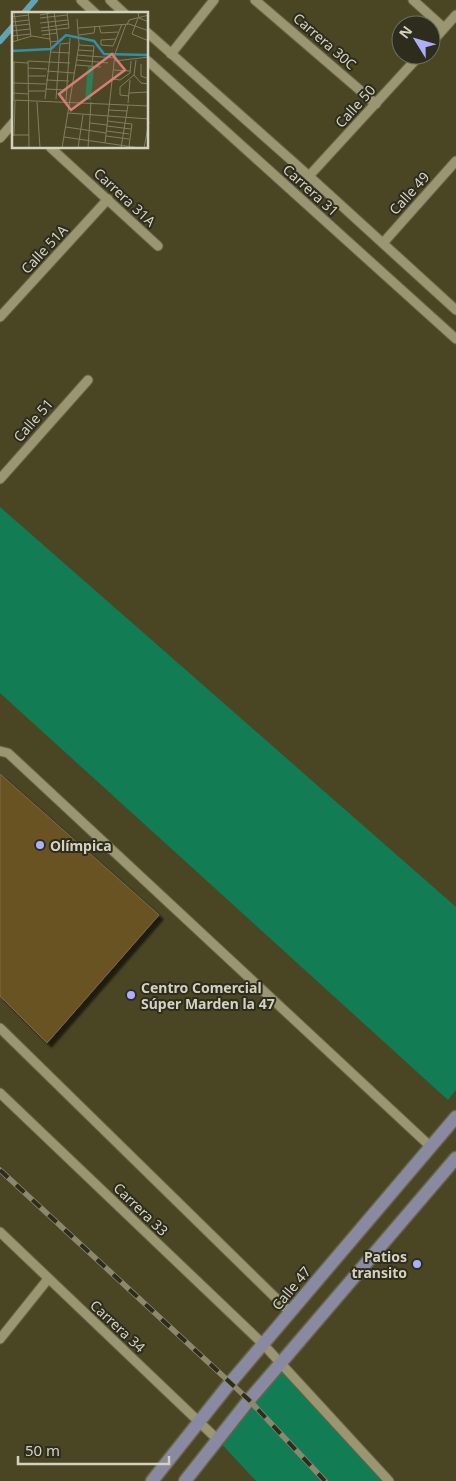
<svg xmlns="http://www.w3.org/2000/svg" width="456" height="1481" viewBox="0 0 456 1481" font-family="'Noto Sans',sans-serif">
<style>
.green{fill:#127d55}
.lines{fill:none;stroke-linecap:round;stroke-linejoin:round}
.stream{stroke:#61a3b1;stroke-width:6}
.building{fill:#6b5223;stroke:#7c6a4a;filter:url(#shadow)}
.minor-casing{stroke:#686447;stroke-width:11}
.major-casing{stroke:#686447;stroke-width:15}
.minor{stroke:#9a9671;stroke-width:9}
.major{stroke:#8989a1;stroke-width:12}
.rail-casing{stroke:#8b886d;stroke-width:5.5}
.rail{stroke:#2e2c1d;stroke-width:4;stroke-dasharray:11;stroke-linecap:butt}
.poi-dot{fill:#acaffb;stroke:#2e2c1d;stroke-width:2}
.labels{text-anchor:middle;dominant-baseline:central;stroke-width:4;stroke-linejoin:round;paint-order:stroke}
.street-label{font-size:14px;fill:#d4d2bf;stroke:#2e2c1d}
.poi-label{font-size:14px;font-weight:bold;fill:#d4d2bf;stroke:#2e2c1d;text-anchor:start}
.inset-river{fill:none;stroke:#308fab;stroke-width:2.5}
.inset-road{fill:none;stroke:#817e62;stroke-width:1}
.view{fill:#d57d74;fill-opacity:0.15;stroke:#d57d74;stroke-width:2.5}
.inset-edge{fill:none;stroke:#d4d2bf;stroke-width:2.5}
</style>
<defs>
<filter id="shadow"><feDropShadow dx="4.5" dy="4.5" stdDeviation="1" flood-color="#0009"/></filter>
</defs>
<rect width="100%" height="100%" fill="#4a4624"/>
<g class="green">
<polygon points="0,507 456,907 456,1090 448,1100 0,693"/>
<polygon points="281,1364 389,1481 256,1481 217,1439"/>
</g>
<g class="lines">
<g class="stream">
<polyline points="23,14 35,0"/>
<polyline points="0,41 14,25"/>
</g>
</g>
<polygon class="building" points="0,774 159,915 47,1043 0,996"/>
<g class="lines">
<defs>
<g id="minor">
<polyline points="81,0 96,14"/>
<polyline points="110,0 125,14"/>
<polyline points="255,0 376,104"/>
<polyline points="413,0 444,28"/>
<polyline points="148,33 309,176 456,310"/>
<polyline points="431,43 456,15"/>
<polyline points="171,54 214,0"/>
<polyline points="148,61 456,339"/>
<polyline points="0,138 14,122"/>
<polyline points="51,148 158,246"/>
<polyline points="309,176 420,55"/>
<polyline points="383,243 456,161"/>
<polyline points="0,317 108,199"/>
<polyline points="0,479 88,380"/>
<polyline points="0,751 8,753 431,1147"/>
<polyline points="0,1028 290,1312"/>
<polyline points="0,1093 263,1344 389,1481"/>
<polyline points="0,1232 217,1439"/>
<polyline points="0,1339 48,1279"/>
</g>
<g id="major">
<polyline points="152,1481 230,1383 456,1117"/>
<polyline points="185,1481 249,1400 456,1158"/>
</g>
</defs>
<use href="#minor" class="minor-casing"/>
<use href="#major" class="major-casing"/>
<use href="#minor" class="minor"/>
<use href="#major" class="major"/>
<defs>
<polyline id="rail" points="0,1170 249,1400 325,1481"/>
</defs>
<use href="#rail" class="rail-casing"/>
<use href="#rail" class="rail"/>
</g>
<g class="poi-dot">
<circle cx="40" cy="845" r="5"/>
<circle cx="131" cy="995" r="5"/>
<circle cx="417" cy="1264" r="5"/>
</g>
<g class="labels">
<g class="street-label">
<text transform="translate(325 41) rotate(41)">Carrera 30C</text>
<text transform="translate(355 106) rotate(-48)">Calle 50</text>
<text transform="translate(311 190) rotate(42)">Carrera 31</text>
<text transform="translate(409 193) rotate(-48)">Calle 49</text>
<text transform="translate(125 197) rotate(43)">Carrera 31A</text>
<text transform="translate(44 249) rotate(-47)">Calle 51A</text>
<text transform="translate(33 420) rotate(-49)">Calle 51</text>
<text transform="translate(141 1209) rotate(44)">Carrera 33</text>
<text transform="translate(291 1288) rotate(-50)">Calle 47</text>
<text transform="translate(118 1326) rotate(43)">Carrera 34</text>
</g>
<g class="poi-label">
<text x="50" y="845">Olímpica</text>
<text x="141" y="987">Centro Comercial<tspan x="141" dy="16">Súper Marden la 47</tspan></text>
<text x="407" y="1256" text-anchor="end">Patios<tspan x="407" dy="16">transito</tspan></text>
</g>
</g>
<g transform="translate(12 12)">
<rect width="136" height="136" fill="#4a4624"/>
<path d="M76,54L82,55L79,88H73Z" fill="#127d55"/>
<path class="inset-river" d="M0,39L39,37L54,23L82,29L92,42L137,43"/>
<path class="inset-road" d="M2,0L6,29M16,0L19,24M126,0L127,6L137,10M28,3L43,0M0,5L17,3M28,6L55,3M126,6L120,22L137,29M0,10L17,8M28,11L56,8M115,13L117,8L137,3M0,14L18,12M87,14L89,21L106,20M29,16L56,12M66,16L117,12L137,19M0,19L18,17M29,19L57,16L55,0M30,23L45,21M67,23L82,21L83,14M0,24L19,22M104,27L89,28V33L101,34L104,27L110,12M0,30L20,24L38,27M38,30L46,29L42,0M67,33L82,34L80,54M66,38L82,39M38,40L58,41M65,43L103,46M65,48L96,51M103,49L137,45M1,50L16,51M129,52V64L137,67M64,53L89,55M16,56L35,57M102,58L118,59M35,59L62,61M122,63L129,71L137,72M122,63L124,48M16,64H34M101,67L108,68L118,61L119,49M34,68L57,69M0,71L34,72M33,77L55,78M16,79H33M1,81L16,82M117,81L137,80M117,84L108,83V75L122,63M2,87V50M33,87L39,36L35,0M44,87L48,32L58,31M0,88L137,94M54,89L58,26M25,90L28,136M116,91L118,68M96,98L115,99M56,101L137,107M95,109L120,112L117,134M78,111L95,113M95,114L119,117M54,115L94,121M95,119L117,122M0,123H17M2,124L3,88M94,124L117,127M52,125L128,136M93,131L103,42L114,12M17,136L16,49L58,51M50,136L67,33L65,7M66,136L71,103M76,136L79,90M109,136L116,93M132,136L137,110"/>
<path class="view" d="M100,42L113,58L59,98L47,82Z"/>
<rect width="136" height="136" class="inset-edge"/>
</g>
<g transform="translate(416 40) rotate(307)"><circle r="24" fill="#2e2c1d" stroke="#706e5e"/>
<path d="M0-4L9 19L0 12L-9 19Z" fill="#acaffb"/>
<text y="-8" font-size="14" font-weight="bold" text-anchor="middle" fill="#d4d2bf">N</text>
</g>
<path d="M18 1456v8h151v-8" fill="none" stroke="#d4d2bf" stroke-width="2.5"/>
<text x="25" y="1456" font-size="15" fill="#d4d2bf" stroke="#2e2c1d" stroke-width="4" paint-order="stroke">50 m</text>
</svg>
